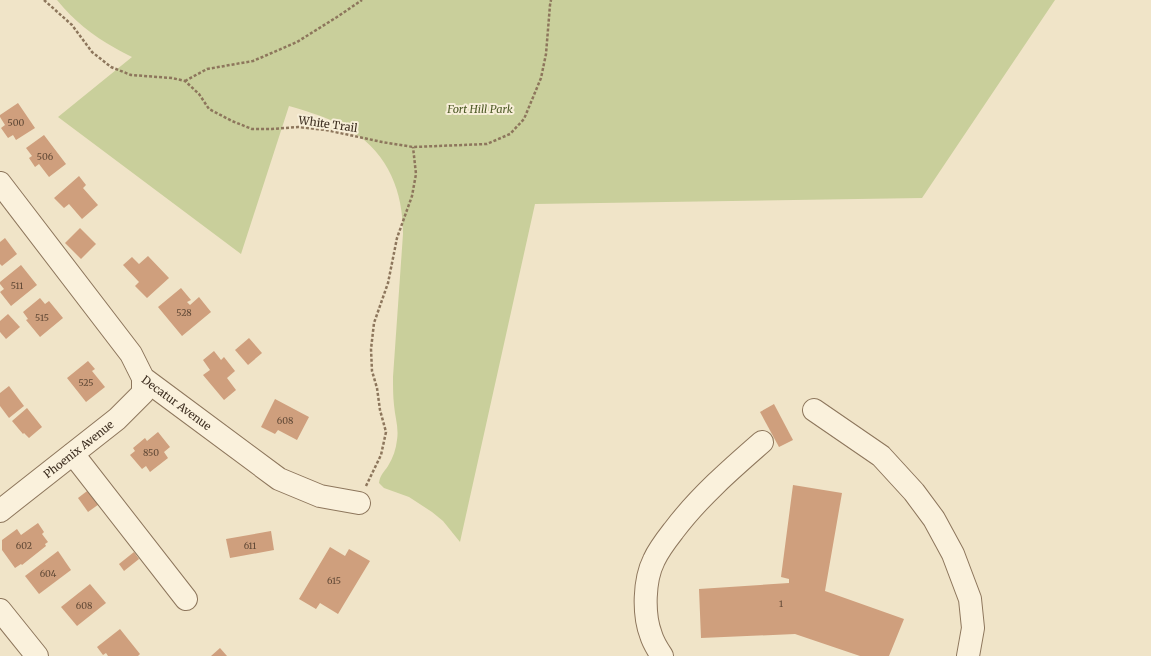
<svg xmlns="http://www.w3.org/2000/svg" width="1151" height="656" viewBox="0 0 1151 656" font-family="Merriweather,serif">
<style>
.green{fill:#c9cf9b}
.building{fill:#cf9f7d}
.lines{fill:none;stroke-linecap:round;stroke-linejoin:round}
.minor-casing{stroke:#8d765c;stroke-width:24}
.path{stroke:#8d765c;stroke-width:2.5;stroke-dasharray:3 2;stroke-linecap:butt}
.minor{stroke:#faf1dc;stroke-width:22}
.labels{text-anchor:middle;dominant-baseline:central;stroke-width:4;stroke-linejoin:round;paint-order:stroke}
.number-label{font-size:9px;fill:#624a37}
.park-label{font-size:11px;font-style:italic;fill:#4d5a26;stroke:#f7eed8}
.street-label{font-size:11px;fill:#3d2e20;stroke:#f7eed8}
</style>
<rect width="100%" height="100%" fill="#f0e4c8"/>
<path class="green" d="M57,0H1055L922,198L535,204L460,542L443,521L432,512L409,497L384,488L379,483C380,475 384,472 388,466C393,458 396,449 397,440C399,428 395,417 394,405C393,396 393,387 393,377L403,234C403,192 389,155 352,131C333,119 310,112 289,106L241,254L58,117L132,57C126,54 120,51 115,48C93,36 73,20 57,0Z"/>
<g class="building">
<polygon points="18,103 35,128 16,140 13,135 8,138 1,128 5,125 0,117 0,115"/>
<polygon points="44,135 66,164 49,177 39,164 35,167 29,158 32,156 26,148"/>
<polygon points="79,176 86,185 83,188 98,205 82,219 69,204 64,208 54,198"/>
<polygon points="80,228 96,244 81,259 65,243"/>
<polygon points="5,238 17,254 2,266 0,264 0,242"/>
<polygon points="148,256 169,278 147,298 135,286 139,282 123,265 132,257 139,264"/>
<polygon points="21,265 37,285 11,306 0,292 4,289 0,284 0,282"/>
<polygon points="181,288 191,300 187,302 190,305 199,297 211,312 182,336 158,307"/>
<polygon points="40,298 45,304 49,301 63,318 40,337 26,320 28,319 23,312"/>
<polygon points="8,314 20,327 6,339 0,332 0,321"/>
<polygon points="249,338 262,353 248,365 235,350"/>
<polygon points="214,351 221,360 224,357 235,371 227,378 236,390 224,400 203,375 210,370 203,360"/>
<polygon points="88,361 95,369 92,371 105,387 86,402 67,378"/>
<polygon points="9,386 24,406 9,418 0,406 0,393"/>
<polygon points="275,399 309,417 297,440 278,430 275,434 261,427"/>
<polygon points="774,404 793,440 779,447 760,412"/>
<polygon points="27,408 42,427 29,438 24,433 23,434 12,421"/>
<polygon points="158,432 170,447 164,452 168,458 150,472 146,466 142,469 130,455 135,451 133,448 145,438 147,441"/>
<polygon points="793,485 842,493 825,591 904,619 889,656 860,656 795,634 701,638 699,589 789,583 789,579 781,577"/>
<polygon points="91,488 102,502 88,512 78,498"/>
<polygon points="38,523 44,532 42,534 48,542 45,544 46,546 22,565 21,564 15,568 2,550 2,540 17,529 21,535"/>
<polygon points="271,531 274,550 230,558 226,539"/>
<polygon points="330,547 345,556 349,549 370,561 338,614 320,603 316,609 299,599"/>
<polygon points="58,551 71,570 39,594 25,576"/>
<polygon points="134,552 139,559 124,571 119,564"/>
<polygon points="90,584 106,603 77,626 61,607"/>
<polygon points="120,629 140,654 138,656 108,656 106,653 103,655 97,647"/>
<polygon points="220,648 227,656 211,656"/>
</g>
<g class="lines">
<defs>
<g id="minor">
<path id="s1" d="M0,183L131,354L143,378L279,479L320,496L359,503"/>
<polyline points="814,410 881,456 914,492 934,519 953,554 970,599 973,628 968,656"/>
<polyline points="73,454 186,599"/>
<path id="s2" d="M0,511L117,419L143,393V378"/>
<polyline points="0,610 37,656"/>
<path d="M662,656C658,650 653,642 651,635C643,614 644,580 654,560C659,549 667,539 674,530C699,497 731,469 762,442"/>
</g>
</defs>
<use href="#minor" class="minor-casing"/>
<g class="path">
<polyline points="44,0 72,25 92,52 111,67 131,75 172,78 185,81 199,94 209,109 232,121 252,129 272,129 298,127 326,130 382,142 413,147 487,144 510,134 524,119 541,78 546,54 550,5 551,0"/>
<polyline points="185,81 207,69 253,61 297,42 337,17 362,0"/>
<polyline points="366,486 381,455 386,432 380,410 377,388 372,371 371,349 374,323 388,283 397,238 412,196 416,174 413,147"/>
</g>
<use href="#minor" class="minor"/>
</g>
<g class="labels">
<g class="number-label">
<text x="16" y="122">500</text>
<text x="45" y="156">506</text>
<text x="17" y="285">511</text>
<text x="184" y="312">528</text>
<text x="42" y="317">515</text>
<text x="86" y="382">525</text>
<text x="285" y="420">608</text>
<text x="151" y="452">850</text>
<text x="24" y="545">602</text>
<text x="250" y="545">611</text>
<text x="48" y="573">604</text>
<text x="334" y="580">615</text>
<text x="781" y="603">1</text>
<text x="84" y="605">608</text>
</g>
<g class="park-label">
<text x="480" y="109">Fort Hill Park</text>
</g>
<g class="street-label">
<text transform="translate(328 124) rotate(8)">White Trail</text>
<text stroke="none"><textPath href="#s1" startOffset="284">Decatur Avenue</textPath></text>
<text stroke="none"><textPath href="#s2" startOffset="100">Phoenix Avenue</textPath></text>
</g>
</g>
</svg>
